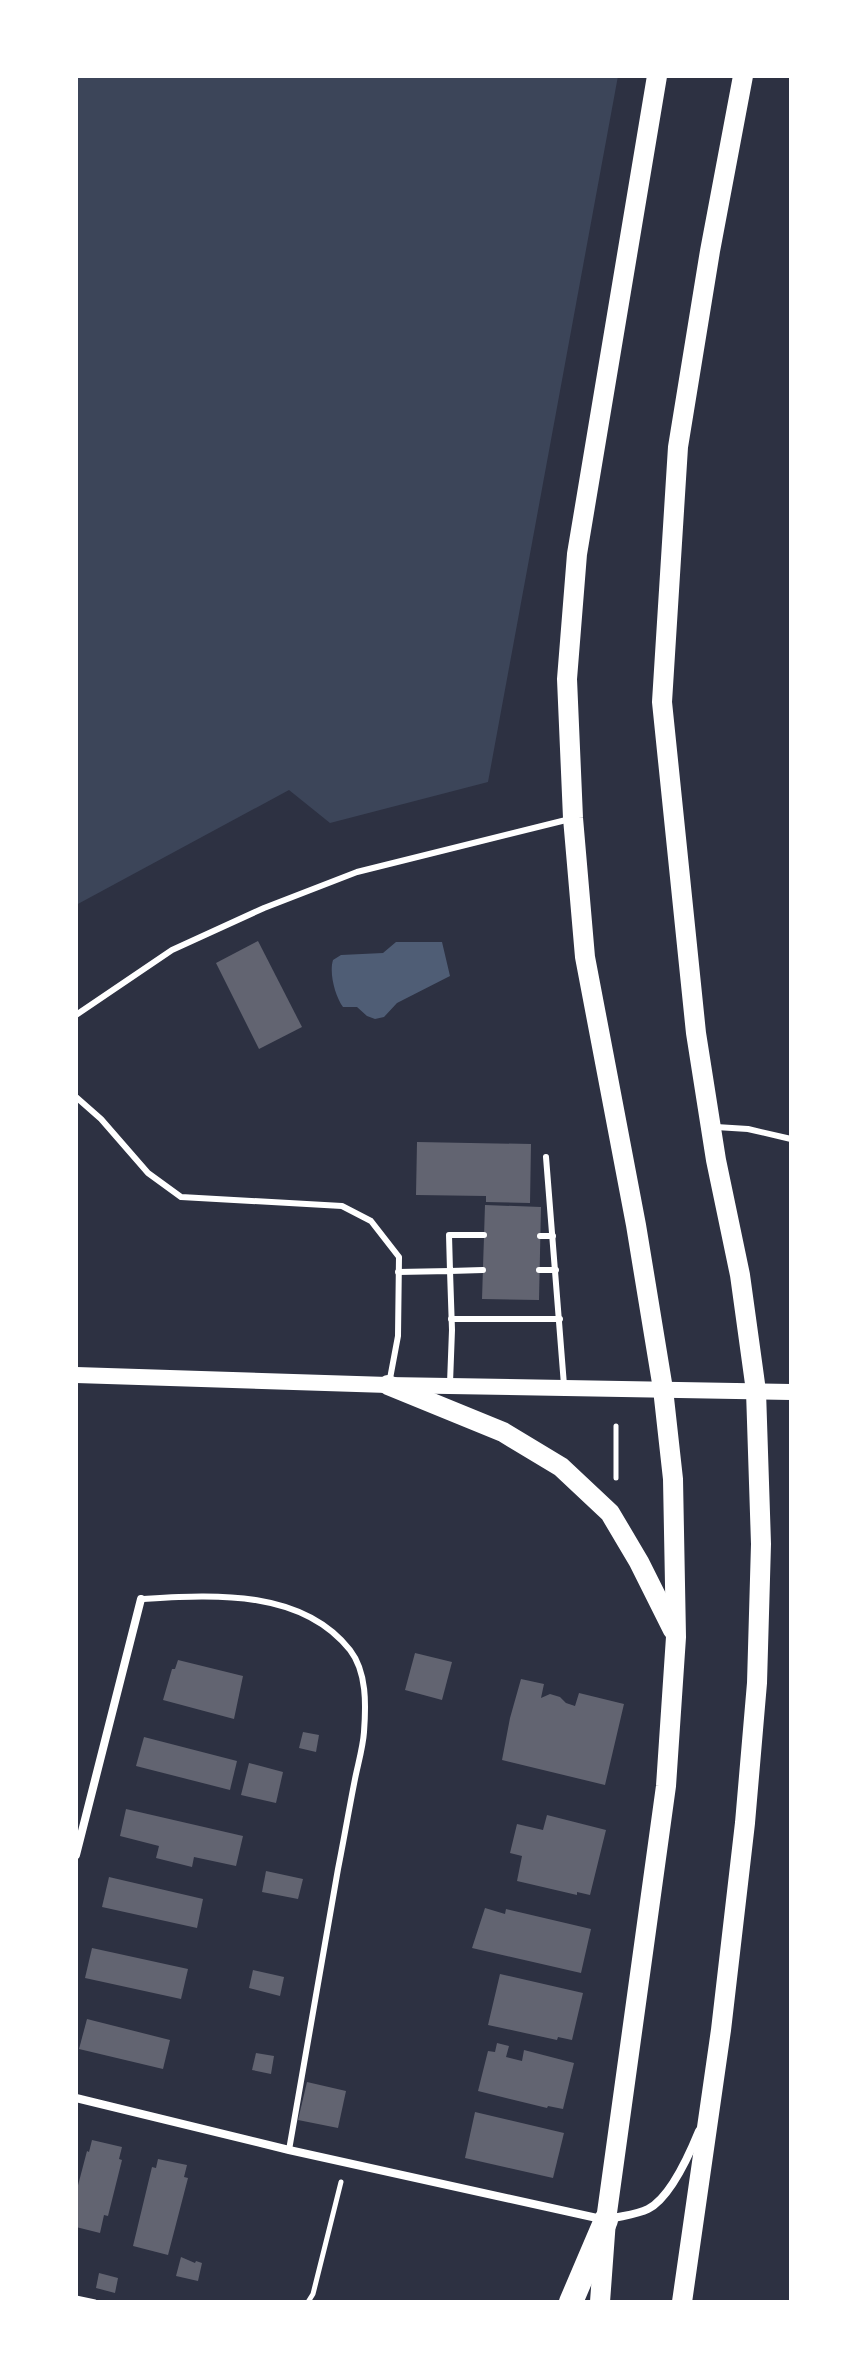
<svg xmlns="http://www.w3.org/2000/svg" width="867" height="2378" viewBox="0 0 867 2378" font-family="Manrope,sans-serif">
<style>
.green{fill:#3c4559}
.water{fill:#4f5d75}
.building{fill:#626471}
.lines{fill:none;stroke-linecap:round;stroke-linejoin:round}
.path{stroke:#fff;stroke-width:5}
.service{stroke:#fff;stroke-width:6}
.minor{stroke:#fff;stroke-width:8}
.secondary{stroke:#fff;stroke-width:16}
.primary{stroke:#fff;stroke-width:20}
.motorway{stroke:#fff;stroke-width:24}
</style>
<rect width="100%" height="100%" fill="#2d3142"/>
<polygon class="green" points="76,76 618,76 488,782 330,823 289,790 76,905"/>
<path class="water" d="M396,942H442L450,976L397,1003L384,1017L375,1019L367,1016L357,1007H343C335,996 329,973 333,960L341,955L383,953Z"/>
<g class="building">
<polygon points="258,941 302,1027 259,1049 216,963"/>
<polygon points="417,1142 531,1144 530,1203 486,1202 486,1196 416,1195"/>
<polygon points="485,1205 541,1207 539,1300 482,1299"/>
<polygon points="415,1653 452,1662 442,1700 405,1690"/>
<polygon points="178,1660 243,1676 234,1719 163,1700 172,1669 175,1669"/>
<polygon points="521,1679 544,1684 541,1698 550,1694 560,1697 566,1703 575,1706 579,1693 624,1704 605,1785 502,1760 510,1718"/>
<polygon points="303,1732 319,1735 316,1752 299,1748"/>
<polygon points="144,1737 237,1761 230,1790 136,1766"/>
<polygon points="249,1763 283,1772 276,1803 241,1795"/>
<polygon points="126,1809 243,1836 236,1866 194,1857 192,1867 156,1858 159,1846 120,1836"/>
<polygon points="547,1815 606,1830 590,1895 577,1892 577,1895 517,1881 522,1856 510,1853 517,1824 543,1830"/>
<polygon points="266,1871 303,1879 298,1899 262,1892"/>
<polygon points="109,1877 203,1899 197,1928 102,1907"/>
<polygon points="485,1908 505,1914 506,1909 591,1929 581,1973 472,1948"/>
<polygon points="92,1948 188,1969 181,1999 85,1978"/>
<polygon points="253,1970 284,1977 280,1996 249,1988"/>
<polygon points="500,1974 583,1993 572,2040 558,2037 557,2040 488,2025"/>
<polygon points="87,2019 170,2040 163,2069 79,2049"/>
<polygon points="497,2043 509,2046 506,2057 522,2061 524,2050 574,2063 563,2109 548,2106 547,2108 478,2091 488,2051 495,2052"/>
<polygon points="256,2053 274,2056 271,2074 252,2070"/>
<polygon points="307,2082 346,2091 338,2128 298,2120"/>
<polygon points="475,2112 564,2133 553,2178 465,2158"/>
<polygon points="92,2140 122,2147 119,2159 122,2160 108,2216 104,2215 100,2233 76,2227 76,2193 87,2151 89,2152"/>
<polygon points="158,2159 187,2165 184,2177 188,2178 168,2255 133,2246 152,2167 156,2168"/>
<polygon points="181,2257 195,2263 196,2261 202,2263 198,2281 176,2276"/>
<polygon points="99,2273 118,2278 115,2293 96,2288"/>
</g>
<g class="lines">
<g class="path">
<polyline points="616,1426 616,1478"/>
<polyline points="76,2298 95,2302"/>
<polyline points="308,2302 313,2294 341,2182"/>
</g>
<g class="service">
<polyline points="76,1015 172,950 264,908 357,872 570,819"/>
<polyline points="76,1097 101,1119 148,1173 181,1197 342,1206 371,1221 399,1257 398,1336 389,1384"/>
<polyline points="716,1127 748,1129 791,1139"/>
<polyline points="546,1157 564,1385"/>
<polyline points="540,1236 553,1236"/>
<polyline points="483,1270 450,1271 449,1235 484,1235"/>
<polyline points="539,1270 556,1270"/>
<polyline points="398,1272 450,1271 452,1330 450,1383"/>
<polyline points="451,1319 560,1319"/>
<path d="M141,1599C212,1595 301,1588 350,1650C367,1672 366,1705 364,1732C363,1747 358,1764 355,1779C349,1809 344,1839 338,1869C321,1962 305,2056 289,2150"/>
</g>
<g class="minor">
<polyline points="76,1855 141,1599"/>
<path d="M76,2098L289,2150L606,2220C619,2216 636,2215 648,2209C670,2198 690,2153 699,2131"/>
</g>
<polyline class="secondary" points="76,1375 388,1385 791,1392"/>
<g class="primary">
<polyline points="388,1385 503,1432 561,1467 610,1513 639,1562 673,1630"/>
<polyline points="600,2302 606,2220 666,1786 676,1637 673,1479 663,1389 636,1225 585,957 573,818 567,679 577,554 657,76"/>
<polyline points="682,2302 721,2030 745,1823 757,1683 761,1544 756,1391 740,1275 716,1160 696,1033 662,702 678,447 710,251 743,76"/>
</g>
<polyline class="motorway" points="571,2302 606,2220"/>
</g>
<rect width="867" height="2378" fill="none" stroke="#ffffff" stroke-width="156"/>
</svg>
